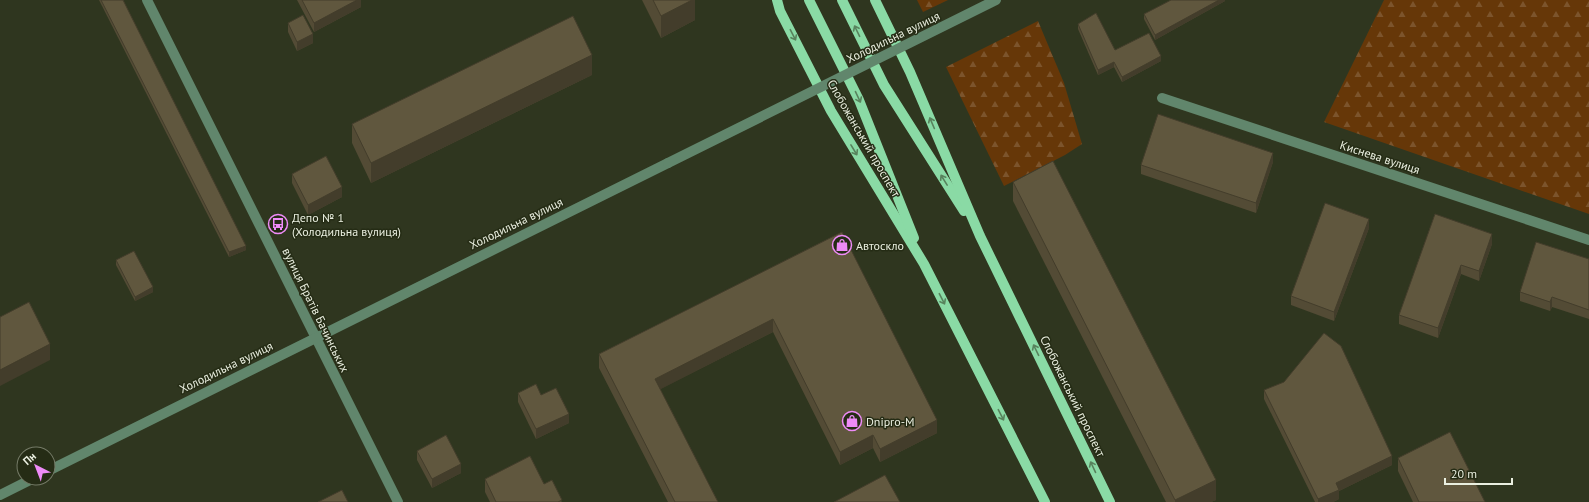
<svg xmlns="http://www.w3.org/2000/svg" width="1589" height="502" viewBox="0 0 1589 502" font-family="'PT Sans',sans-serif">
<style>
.forest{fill:url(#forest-firs)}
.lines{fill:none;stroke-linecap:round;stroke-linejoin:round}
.minor{stroke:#61866c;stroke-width:10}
.major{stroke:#8adaa5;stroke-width:10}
.minor-bridge{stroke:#61866c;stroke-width:10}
.wall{fill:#534b35}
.shaded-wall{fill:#433d2b}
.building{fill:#60573e;stroke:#433d2b}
.oneway{stroke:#58835d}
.labels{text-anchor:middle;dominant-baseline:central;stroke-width:3;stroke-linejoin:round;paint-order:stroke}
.street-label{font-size:12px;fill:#eaefe0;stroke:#252c15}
.poi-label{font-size:12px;fill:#eaefe0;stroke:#252c15;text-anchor:start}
</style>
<defs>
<pattern id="forest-firs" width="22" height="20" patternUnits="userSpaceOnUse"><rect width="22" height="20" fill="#663708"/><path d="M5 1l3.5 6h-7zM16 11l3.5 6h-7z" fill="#7c542c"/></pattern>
</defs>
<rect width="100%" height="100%" fill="#2f361f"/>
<g class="forest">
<polygon points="917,0 948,0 923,12"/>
<polygon points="1384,0 1589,0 1589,214 1324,122"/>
<polygon points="1038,21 1064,83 1082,144 1065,155 1004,186 946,67"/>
</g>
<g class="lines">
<g class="minor">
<polyline points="147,0 398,502"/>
<polyline points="1162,98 1589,240"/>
<polyline points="48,471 668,163"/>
<polyline points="0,495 34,478"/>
</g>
<g class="major">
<polyline points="777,0 780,11 831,111 924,264 1045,502"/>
<polyline points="809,0 859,100 914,238"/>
<polyline points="842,0 884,85 964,211"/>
<polyline points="875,0 910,72 980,236 1110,502"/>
</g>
<polyline class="minor-bridge" points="668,163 996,0"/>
</g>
<g class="wall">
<polygon points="99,0 123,0 246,250 229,257"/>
<polygon points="297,0 361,0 361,7 314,32"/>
<polygon points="642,0 695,0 695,20 661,38"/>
<polygon points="1225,0 1225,1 1155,40 1144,19 1144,14"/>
<polygon points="288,23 313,43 297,51 288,32"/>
<polygon points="1078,24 1115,50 1161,61 1122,82 1114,67 1098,75 1078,29"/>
<polygon points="592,75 371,183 352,143 352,124"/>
<polygon points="1273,162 1256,213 1141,174 1141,165"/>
<polygon points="292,174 342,197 308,215 292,183"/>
<polygon points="1013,182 1216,500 1211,502 1166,502 1013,201"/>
<polygon points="1435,214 1492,244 1479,281 1461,274 1438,338 1399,324 1399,315"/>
<polygon points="1369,228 1334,321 1291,305 1291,296"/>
<polygon points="842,232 937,433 880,462 873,448 840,465 773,332 660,389 718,502 668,502 599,368 599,354"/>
<polygon points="1589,259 1589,319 1552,307 1550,311 1520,301 1520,292"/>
<polygon points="116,260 153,292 135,301 116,265"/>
<polygon points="1264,390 1392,465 1339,491 1339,499 1333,502 1315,502 1264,399"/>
<polygon points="518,393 541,395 569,423 536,439 518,402"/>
<polygon points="417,451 461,473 432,488 417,460"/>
<polygon points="1398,458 1485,502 1413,502 1398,471"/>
<polygon points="485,479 544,484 562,502 490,502 485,492"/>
</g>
<g class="shaded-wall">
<polygon points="357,0 361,0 361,7 314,32 314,23"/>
<polygon points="692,0 695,0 695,20 661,38 661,16"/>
<polygon points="1219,0 1225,0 1225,1 1155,40 1155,35"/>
<polygon points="313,34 313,43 297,51 297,42"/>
<polygon points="592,55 592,75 371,183 371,163"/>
<polygon points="1161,56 1161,61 1122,82 1122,77"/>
<polygon points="1114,62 1114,67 1098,75 1098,70"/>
<polygon points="1273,153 1273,162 1256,213 1256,203"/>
<polygon points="342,187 342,197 308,215 308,205"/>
<polygon points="1369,219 1369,228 1334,321 1334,312"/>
<polygon points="1492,234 1492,244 1479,281 1479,271"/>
<polygon points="246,246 246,250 229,257 229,252"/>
<polygon points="1461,265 1461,274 1438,338 1438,328"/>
<polygon points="153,287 153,292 135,301 135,297"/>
<polygon points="1552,297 1552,307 1550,311 1550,302"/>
<polygon points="773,319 773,332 655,392 655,379"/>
<polygon points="50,344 50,360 0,386 0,370"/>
<polygon points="569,414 569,423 536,439 536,429"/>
<polygon points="937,420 937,433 880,462 880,449"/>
<polygon points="873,435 873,448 840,465 840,452"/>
<polygon points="1392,456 1392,465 1339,491 1339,499 1333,502 1318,502 1318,499 1336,483"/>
<polygon points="461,464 461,473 432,488 432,479"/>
<polygon points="1216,480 1216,500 1211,502 1175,502 1175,500"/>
</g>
<g class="building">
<polygon points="101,0 123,0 246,246 229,252"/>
<polygon points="302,0 357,0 314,23"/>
<polygon points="653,0 692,0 661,16"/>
<polygon points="1171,0 1219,0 1155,35 1144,14"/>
<polygon points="1096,13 1115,50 1149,33 1161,56 1122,77 1114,62 1098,70 1078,24"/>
<polygon points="303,15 313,34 297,42 288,23"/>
<polygon points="573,16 592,55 371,163 352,124"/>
<polygon points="1158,114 1273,153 1256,203 1141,165"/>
<polygon points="326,156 342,187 308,205 292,174"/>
<polygon points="1053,161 1216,480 1175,500 1013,182"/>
<polygon points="1325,203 1369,219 1334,312 1291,296"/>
<polygon points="1435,214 1492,234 1479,271 1461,265 1438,328 1399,315"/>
<polygon points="842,232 937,420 880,449 873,435 840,452 773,319 655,379 718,502 675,502 599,354"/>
<polygon points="1536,242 1589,259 1589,310 1552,297 1550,302 1520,292"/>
<polygon points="134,251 153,287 135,297 116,260"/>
<polygon points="29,302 50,344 0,370 0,317"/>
<polygon points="1324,333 1341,346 1392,456 1336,483 1339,490 1318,499 1264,390 1284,382"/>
<polygon points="536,384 541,395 556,388 569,414 536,429 518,393"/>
<polygon points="1450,432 1485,502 1419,502 1398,458"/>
<polygon points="446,435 461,464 432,479 417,451"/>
<polygon points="530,456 544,484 552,480 562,500 558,502 496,502 485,479"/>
<polygon points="885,475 900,502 834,502"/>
<polygon points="342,490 348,502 318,502"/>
</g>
<defs><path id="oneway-shaft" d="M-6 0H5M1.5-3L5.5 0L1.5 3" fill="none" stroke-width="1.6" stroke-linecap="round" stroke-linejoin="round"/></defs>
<g class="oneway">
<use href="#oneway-shaft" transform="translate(857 31) rotate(-116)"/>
<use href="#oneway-shaft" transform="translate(793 35) rotate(63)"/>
<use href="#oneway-shaft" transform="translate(858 97) rotate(65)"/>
<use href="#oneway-shaft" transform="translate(932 123) rotate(-113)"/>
<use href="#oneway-shaft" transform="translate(854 150) rotate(59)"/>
<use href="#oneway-shaft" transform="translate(944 180) rotate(-122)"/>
<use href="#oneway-shaft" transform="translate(942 299) rotate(63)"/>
<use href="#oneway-shaft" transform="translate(1036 350) rotate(-116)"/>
<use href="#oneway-shaft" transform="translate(1001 415) rotate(63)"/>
<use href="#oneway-shaft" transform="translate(1093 467) rotate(-115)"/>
</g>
<defs>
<symbol id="bus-ring" viewBox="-11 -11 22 22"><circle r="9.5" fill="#252c15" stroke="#ee8bf7" stroke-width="1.5"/><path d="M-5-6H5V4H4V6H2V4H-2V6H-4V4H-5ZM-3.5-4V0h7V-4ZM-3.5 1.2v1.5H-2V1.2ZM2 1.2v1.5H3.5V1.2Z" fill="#ee8bf7"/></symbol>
<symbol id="shop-ring" viewBox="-11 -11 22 22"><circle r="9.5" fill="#252c15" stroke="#ee8bf7" stroke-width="1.5"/><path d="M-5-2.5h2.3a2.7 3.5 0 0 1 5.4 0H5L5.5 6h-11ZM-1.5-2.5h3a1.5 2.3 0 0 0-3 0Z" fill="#ee8bf7"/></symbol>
</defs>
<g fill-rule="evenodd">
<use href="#bus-ring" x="267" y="213" width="22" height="22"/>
<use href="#shop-ring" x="831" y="234" width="22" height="22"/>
<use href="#shop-ring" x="841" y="410" width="22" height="22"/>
</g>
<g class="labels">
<g class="street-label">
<text transform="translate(893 37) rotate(-26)">Холодильна вулиця</text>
<text transform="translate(864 138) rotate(60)">Слобожанський проспект</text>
<text transform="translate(1380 157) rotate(18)">Киснева вулиця</text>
<text transform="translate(516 223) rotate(-26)">Холодильна вулиця</text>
<text transform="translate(316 310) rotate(64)">вулиця Братів Бачинських</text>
<text transform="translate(226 367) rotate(-26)">Холодильна вулиця</text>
<text transform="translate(1073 396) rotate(64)">Слобожанський проспект</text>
</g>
<g class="poi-label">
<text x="292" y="217">Депо № 1<tspan x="292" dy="14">(Холодильна вулиця)</tspan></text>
<text x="856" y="245">Автоскло</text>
<text x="866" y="421">Dnipro-M</text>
</g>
</g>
<g transform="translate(36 466) rotate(318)"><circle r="19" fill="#252c15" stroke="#747a66"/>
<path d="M0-3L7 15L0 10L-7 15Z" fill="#ee8bf7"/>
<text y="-6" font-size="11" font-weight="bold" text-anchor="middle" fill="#eaefe0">Пн</text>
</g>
<path d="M1445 478v6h67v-6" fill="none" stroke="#eaefe0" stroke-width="2"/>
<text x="1451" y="478" font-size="12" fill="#eaefe0" stroke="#252c15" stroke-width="3" paint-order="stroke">20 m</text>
</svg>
